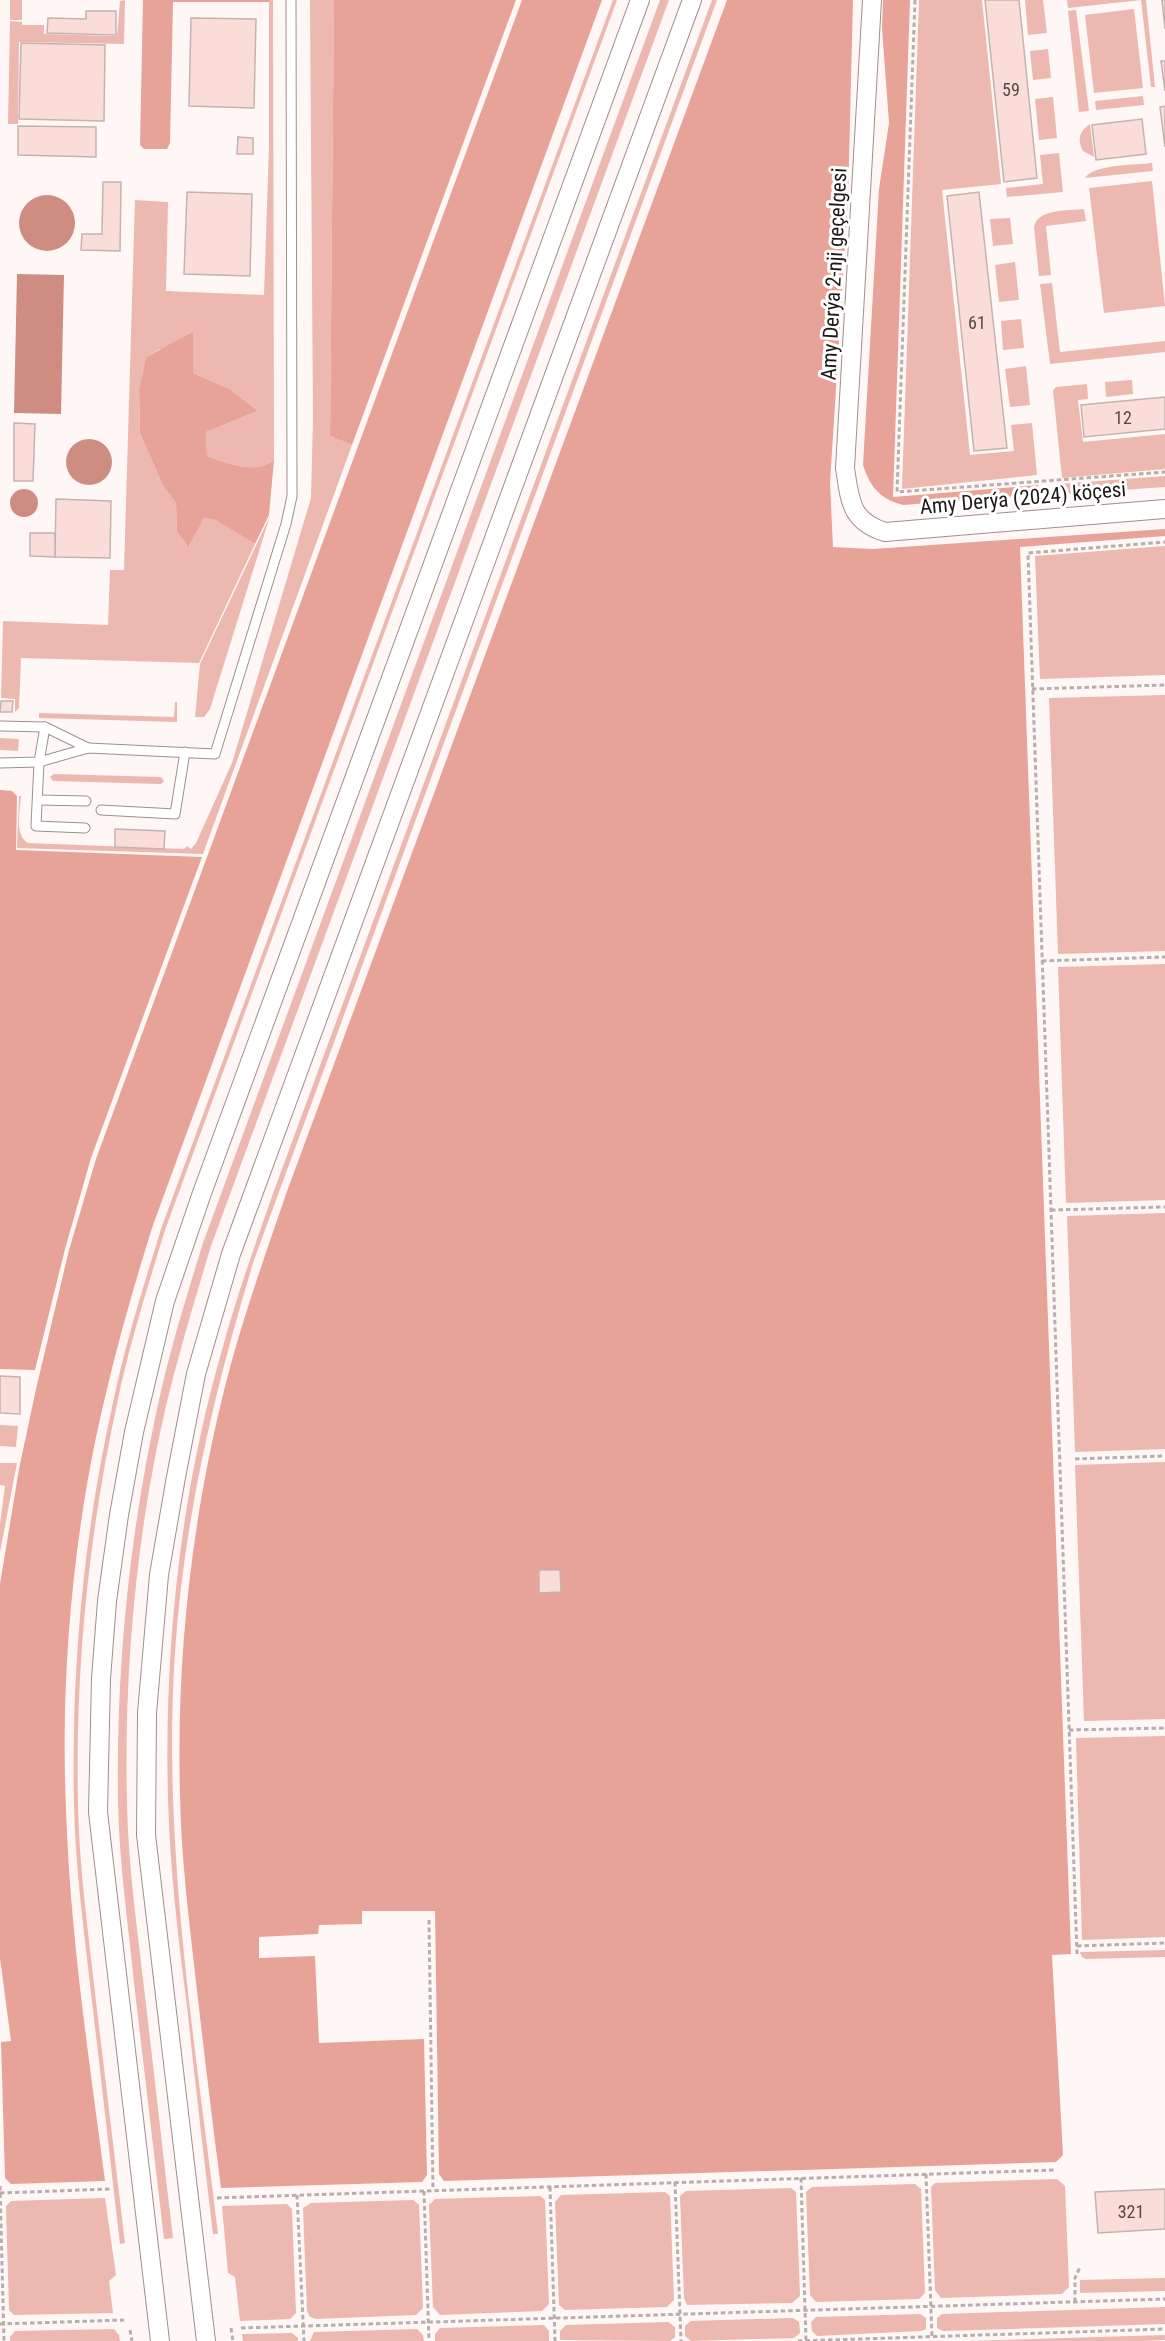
<svg xmlns="http://www.w3.org/2000/svg" width="1165" height="2341" viewBox="0 0 1165 2341" font-family="'Roboto Condensed',sans-serif">
<style>
.green{fill:#ecb8af}
.forest{fill:#e7a398}
.water{fill:#cf8d82}
.building{fill:#faddd8;stroke:#c5b3b0;stroke-width:1.5}
.lines{fill:none;stroke-linecap:round;stroke-linejoin:round}
.service-casing{stroke:#a08f8c;stroke-width:11}
.minor-casing{stroke:#a08f8c;stroke-width:20}
.path{stroke:#b6afae;stroke-width:3;stroke-dasharray:4.5 3;stroke-linecap:butt}
.service{stroke:#fff;stroke-width:9}
.minor{stroke:#fff;stroke-width:18}
.labels{text-anchor:middle;dominant-baseline:central;stroke-width:6;stroke-linejoin:round;paint-order:stroke}
.number-label{font-size:18px;fill:#554947}
.street-label{font-size:21px;fill:#1e1817;stroke:#fff}
</style>
<rect width="100%" height="100%" fill="#fff7f6"/>
<g class="green">
<rect x="10" y="0" width="12" height="20"/>
<polygon points="125,0 124,44 19,42 18,124 8,124 10,21 22,22 22,25 44,25 44,34 117,36 120,1"/>
<path d="M269,0H273L274,460C255,475 227,463 207,456L206,432L258,411L230,389L193,373L160,349L146,357L139,389L140,433L163,486L176,503L177,532L187,546L204,518L215,520L255,544L199,663L21,658L19,708L15,712V699L1,698L3,621L108,625L110,570H124L135,200L168,202L166,291L264,295L269,146Z"/>
<path d="M310,0H334L330,436L352,445L203,854L17,848L19,796H21C20,811 14,835 28,843L184,849L187,846L191,849L196,843L232,763L311,498L313,418Z"/>
<path d="M613,0H617L165,1230C148,1286 130,1342 118,1399C89,1532 75,1667 78,1803C79,1866 88,1930 95,1993C105,2076 115,2160 125,2243L120,2244C110,2160 101,2076 91,1993C84,1930 75,1866 74,1803C71,1666 84,1531 114,1398C126,1341 144,1285 161,1229Z"/>
<path d="M660,0H669L211,1246C195,1299 179,1352 166,1406C136,1535 124,1670 127,1802C128,1864 137,1926 144,1988C154,2071 163,2155 173,2238L164,2239C154,2154 144,2068 134,1983C128,1922 119,1862 118,1801C116,1669 129,1538 157,1409C169,1353 186,1298 203,1243Z"/>
<path d="M712,0H717L254,1260C215,1388 184,1518 175,1652C162,1847 195,2041 218,2234H213C204,2158 195,2082 187,2006C178,1937 170,1869 168,1799C164,1649 180,1495 222,1350C237,1295 256,1242 275,1188Z"/>
<polygon points="919,0 982,0 1001,184 942,190 970,455 1014,451 1011,425 1032,423 1037,475 902,489"/>
<polygon points="1025,0 1043,0 1047,33 1028,35"/>
<polygon points="1067,0 1146,0 1155,87 1151,87 1141,0 1068,8"/>
<polygon points="1134,9 1143,88 1094,93 1085,15"/>
<polygon points="1076,10 1089,111 1079,112 1068,11"/>
<polygon points="1048,49 1051,78 1033,80 1030,51"/>
<polygon points="1143,96 1144,105 1096,110 1095,101"/>
<polygon points="1053,97 1057,138 1039,140 1035,99"/>
<path d="M1090,124L1094,157L1083,151C1077,140 1079,131 1090,124Z"/>
<polygon points="1059,153 1063,192 1007,197 1006,188 1043,184 1040,155"/>
<path d="M1152,163L1153,171L1085,178C1094,164 1136,165 1152,163Z"/>
<polygon points="1152,181 1165,306 1104,313 1089,188"/>
<path d="M1084,209L1086,221L1046,226L1051,275L1039,276L1034,227C1038,208 1069,211 1084,209Z"/>
<polygon points="1010,218 1013,244 993,246 990,219"/>
<polygon points="1015,262 1019,300 999,302 995,265"/>
<polygon points="1052,283 1060,352 1165,341 1165,352 1050,364 1040,284"/>
<polygon points="1021,319 1024,348 1003,350 1001,321"/>
<polygon points="1026,366 1030,405 1010,407 1005,369"/>
<polygon points="1132,380 1133,394 1106,397 1105,382"/>
<polygon points="1087,384 1088,399 1078,400 1083,442 1165,434 1165,469 1062,478 1053,390 1056,387"/>
<polygon points="1165,476 1165,487 1064,494 1058,488 1058,484"/>
<polygon points="270,516 210,709 204,717 195,717 200,664"/>
<polygon points="1165,546 1165,675 1040,679 1035,556"/>
<polygon points="1165,695 1165,951 1058,954 1049,698"/>
<polygon points="175,702 177,702 177,722 39,718 39,713 174,717"/>
<polygon points="0,738 19,739 18,751 0,750"/>
<polygon points="54,774 161,777 164,781 161,784 53,781 50,777"/>
<polygon points="1165,964 1165,1200 1066,1203 1058,967"/>
<polygon points="1165,1213 1165,1449 1075,1452 1067,1216"/>
<polygon points="0,1425 18,1426 16,1447 0,1446"/>
<polygon points="1165,1462 1165,1719 1084,1721 1075,1465"/>
<polygon points="0,1463 17,1463 0,1552 0,1524 5,1486 0,1485"/>
<polygon points="1165,1736 1165,1937 1082,1940 1076,1738"/>
<polygon points="1165,1950 1165,1957 1086,1959 1082,1957 1080,1952"/>
<polygon points="1057,2179 1065,2186 1069,2287 1062,2294 941,2298 935,2290 931,2187 935,2183"/>
<polygon points="915,2184 921,2189 925,2293 919,2299 816,2302 810,2295 806,2192 812,2187"/>
<polygon points="791,2188 796,2192 800,2296 792,2303 687,2305 684,2298 680,2196 686,2191"/>
<polygon points="665,2192 670,2196 674,2300 667,2307 565,2310 559,2305 555,2202 561,2195"/>
<polygon points="540,2196 545,2200 549,2304 542,2311 440,2315 433,2307 429,2205 435,2199"/>
<polygon points="105,2198 116,2275 109,2281 113,2313 14,2315 9,2310 6,2206 11,2201"/>
<polygon points="413,2200 419,2205 423,2308 416,2315 316,2319 310,2317 307,2311 303,2208 311,2203"/>
<polygon points="287,2204 292,2209 296,2313 290,2319 240,2321 235,2277 228,2273 222,2206"/>
<polygon points="1165,2278 1165,2291 1080,2293 1080,2280"/>
<polygon points="1165,2307 1165,2324 943,2331 937,2328 937,2318 942,2314"/>
<polygon points="920,2314 926,2318 926,2329 921,2331 817,2336 812,2331 811,2322 816,2317"/>
<polygon points="793,2318 799,2322 800,2333 794,2338 691,2341 685,2336 685,2326 691,2321"/>
<polygon points="668,2322 675,2327 675,2337 670,2341 560,2340 560,2331 566,2325"/>
<polygon points="544,2325 549,2331 549,2341 435,2341 435,2334 440,2328"/>
<polygon points="114,2329 119,2335 120,2341 10,2341 10,2337 15,2331"/>
<polygon points="417,2329 423,2335 424,2341 310,2341 314,2332"/>
<polygon points="292,2333 298,2338 298,2341 243,2341 242,2334"/>
<polygon points="1165,2335 1165,2340 1142,2341 966,2341"/>
</g>
<g class="forest">
<polygon points="143,0 269,0 269,2 173,2 170,143 167,149 144,149 140,145"/>
<polygon points="334,0 516,0 352,445 330,436"/>
<path d="M522,0H602L153,1225C136,1279 120,1334 107,1389C74,1523 60,1671 66,1809C70,1934 89,2058 105,2181L11,2184L5,2178L1,2042L11,2041L0,1958V1584L19,1469L36,1389L69,1250L96,1159Z"/>
<path d="M727,0H853L848,199L830,483L833,547L873,549L1165,529V536L1020,547L1071,1954L1052,1955L1063,2155L1056,2162L444,2181L439,2174L435,1911H362V1924L319,1925L318,1934L259,1937V1958L315,1956L319,2043L424,2039L427,2175L422,2182L221,2188C212,2120 204,2051 196,1982C189,1920 181,1857 180,1795C176,1647 194,1496 234,1353C249,1300 268,1247 286,1194Z"/>
<path d="M883,0H910L893,497L1038,485L1039,494L903,505C880,499 870,487 863,465L879,189L889,123L882,28Z"/>
<path d="M193,332V373L230,389L258,411L206,432L207,456C227,463 255,475 274,460L269,515L255,544L215,520L204,518L188,547L177,532L176,503L163,486L140,433L139,389L146,357Z"/>
<polygon points="0,790 12,791 17,796 16,850 202,857 91,1158 65,1249 35,1370 0,1369"/>
</g>
<g class="water">
<circle cx="47" cy="223" r="28"/>
<polygon points="17,274 64,275 61,414 14,413"/>
<circle cx="89" cy="462" r="23"/>
<circle cx="24" cy="503" r="14"/>
</g>
<g class="building">
<polygon points="985,0 1019,0 1037,178 1004,182"/>
<polygon points="1162,0 1165,0 1165,29"/>
<polygon points="86,11 116,11 116,35 47,33 48,18 86,19"/>
<polygon points="191,18 256,19 254,108 189,106"/>
<polygon points="21,43 105,45 104,121 19,119"/>
<polygon points="1161,61 1165,61 1165,91"/>
<polygon points="1165,106 1165,147 1160,107"/>
<polygon points="1142,119 1146,154 1096,160 1092,125"/>
<polygon points="18,126 96,127 96,157 18,155"/>
<polygon points="238,137 253,138 253,154 237,154"/>
<polygon points="103,182 121,182 120,251 81,250 82,234 102,234"/>
<polygon points="187,192 252,194 250,276 184,274"/>
<polygon points="979,192 1007,448 974,451 947,196"/>
<polygon points="1165,397 1165,429 1084,437 1081,405"/>
<polygon points="14,423 35,424 33,481 14,481"/>
<polygon points="56,499 111,501 110,558 55,557"/>
<polygon points="30,533 55,533 55,557 30,556"/>
<polygon points="1,701 13,701 12,712 0,712"/>
<polygon points="115,829 165,831 164,849 115,847"/>
<polygon points="0,1376 20,1377 20,1414 0,1413"/>
<polygon points="539,1570 560,1570 561,1592 539,1593"/>
<polygon points="1165,2189 1165,2229 1098,2233 1095,2192"/>
</g>
<g class="lines">
<defs>
<g id="service">
<polyline points="0,726 45,727 88,748"/>
<polyline points="45,727 39,762 36,826 85,828"/>
<polyline points="0,763 39,762 88,748 215,754 286,524 292,496 291,0"/>
<polyline points="38,800 86,801"/>
<polyline points="101,810 175,814 185,752"/>
</g>
<g id="minor">
<path d="M872,0L845,468C850,500 850,521 885,532L1165,509"/>
<polyline points="160,2341 98,1812 101,1679 107,1601 119,1515 134,1432 165,1301 202,1193 640,0"/>
<polyline points="206,2341 146,1835 147,1713 159,1575 176,1477 196,1374 231,1254 692,0"/>
</g>
</defs>
<use href="#service" class="service-casing"/>
<use href="#minor" class="minor-casing"/>
<g class="path">
<polyline points="915,0 897,492 1165,472"/>
<polyline points="1032,689 1165,685"/>
<polyline points="1042,961 1165,957"/>
<polyline points="1051,1210 1165,1207"/>
<polyline points="1075,1459 1165,1456"/>
<polyline points="1069,1730 1165,1728"/>
<polyline points="429,1920 433,2190"/>
<polyline points="1077,1946 1165,1943"/>
<polyline points="1077,1954 1028,553 1165,542"/>
<polyline points="926,2174 932,2337"/>
<polyline points="801,2178 806,2341"/>
<polyline points="675,2182 681,2341"/>
<polyline points="0,2186 4,2341"/>
<polyline points="550,2187 555,2341"/>
<polyline points="424,2191 429,2341"/>
<polyline points="0,2193 110,2189"/>
<polyline points="297,2195 304,2341"/>
<polyline points="217,2198 1056,2170"/>
<polyline points="1075,2302 1075,2278 1080,2267"/>
<polyline points="0,2324 124,2320"/>
<polyline points="231,2328 233,2341"/>
<polyline points="241,2328 1165,2299"/>
<polyline points="130,2330 132,2341"/>
<polyline points="798,2341 1165,2329"/>
</g>
<use href="#service" class="service"/>
<use href="#minor" class="minor"/>
</g>
<g class="labels">
<g class="number-label">
<text x="1011" y="89">59</text>
<text x="977" y="322">61</text>
<text x="1123" y="417">12</text>
<text x="1131" y="2211">321</text>
</g>
<g class="street-label">
<text transform="translate(834 274) rotate(-87)">Amy Derýa 2-nji geçelgesi</text>
<text transform="translate(1023 498) rotate(-5)">Amy Derýa (2024) köçesi</text>
</g>
</g>
</svg>
